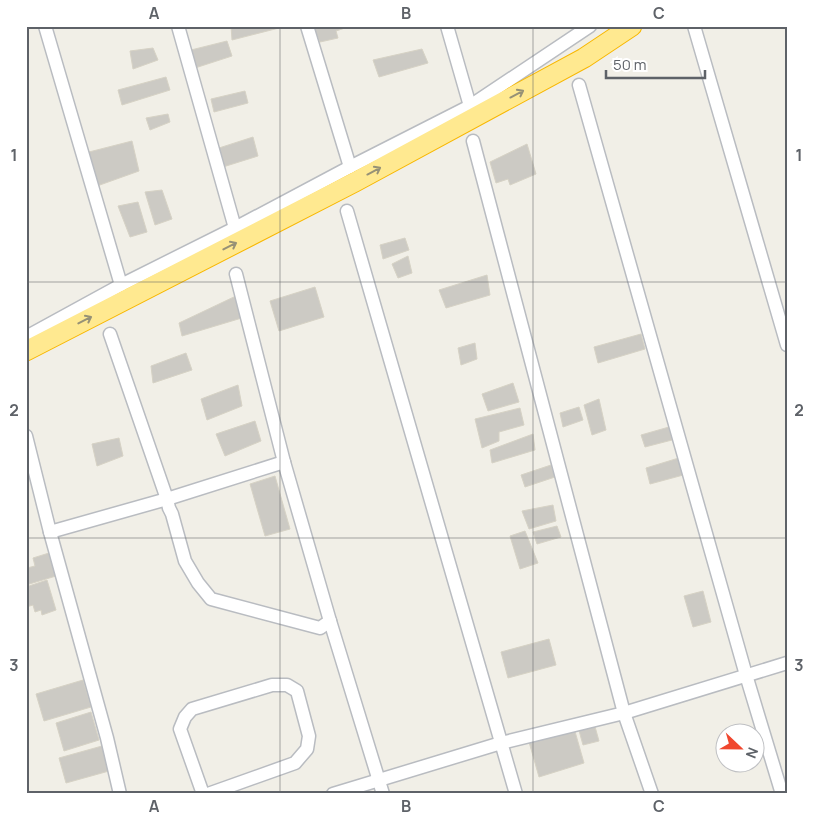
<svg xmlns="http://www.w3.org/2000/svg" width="813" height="820" viewBox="0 0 813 820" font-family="Manrope,sans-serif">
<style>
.building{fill:#cccac4;stroke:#d6d2c5}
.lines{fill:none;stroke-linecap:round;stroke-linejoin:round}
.minor-casing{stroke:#b9bcc1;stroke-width:15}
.highway-casing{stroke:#f8b700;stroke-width:21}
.minor{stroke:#fff;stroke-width:12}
.highway{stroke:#ffe990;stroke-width:19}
.oneway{stroke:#969176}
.grid{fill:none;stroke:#5e6268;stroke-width:1;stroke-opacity:0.55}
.neatline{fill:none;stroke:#5e6268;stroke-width:2}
.grid-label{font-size:16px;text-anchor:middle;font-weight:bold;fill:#5e6268}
</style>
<rect width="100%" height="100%" fill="#f1efe7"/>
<g class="building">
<polygon points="231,26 278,26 279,28 232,40"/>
<polygon points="313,26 351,26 336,31 338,38 320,42"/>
<polygon points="227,41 232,56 195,68 191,50"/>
<polygon points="153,48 158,60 133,69 130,51"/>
<polygon points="422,49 428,63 379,77 373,60"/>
<polygon points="166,77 170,90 122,105 118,90"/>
<polygon points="245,91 248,103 214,112 211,99"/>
<polygon points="168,114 170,122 150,130 146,118"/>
<polygon points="253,137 258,156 223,167 219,148"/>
<polygon points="132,141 139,171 97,186 89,152"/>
<polygon points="527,144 536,174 510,185 508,179 496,183 490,162"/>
<polygon points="162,190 172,219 155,225 145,192"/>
<polygon points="138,202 147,232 130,237 118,206"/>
<polygon points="405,238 409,250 383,259 380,245"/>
<polygon points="408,256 412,273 398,278 392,264"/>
<polygon points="487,275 490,295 446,308 439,290"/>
<polygon points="315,287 324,317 279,331 270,301"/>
<polygon points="238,295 245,317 182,336 179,323"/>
<polygon points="641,334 645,349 598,363 594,347"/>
<polygon points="475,343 477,359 461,365 458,348"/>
<polygon points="186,353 192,370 153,383 151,366"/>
<polygon points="513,383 519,402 488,411 482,394"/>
<polygon points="238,385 242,406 207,420 201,399"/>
<polygon points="599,399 606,430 592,435 584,405"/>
<polygon points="579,407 583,420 563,427 560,413"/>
<polygon points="520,408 524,425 499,432 499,441 482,448 475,419"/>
<polygon points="255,421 261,441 225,456 216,434"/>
<polygon points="669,427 672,440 645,447 641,435"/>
<polygon points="533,434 535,450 492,463 490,450"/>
<polygon points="119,438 123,456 97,466 92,444"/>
<polygon points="682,457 687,474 650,484 646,468"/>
<polygon points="551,465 555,477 525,487 521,475"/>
<polygon points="275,476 290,529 265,536 250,484"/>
<polygon points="553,505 556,521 529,529 522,511"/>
<polygon points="557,526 561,537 537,544 533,532"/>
<polygon points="525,531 538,563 520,569 510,536"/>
<polygon points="49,553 56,576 26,585 26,566 27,568 35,566 33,558"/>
<polygon points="47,580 56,610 42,615 41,610 35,612 33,605 26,607 26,587"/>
<polygon points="703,591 711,622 693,627 684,596"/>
<polygon points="549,639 556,665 508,678 501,652"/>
<polygon points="83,680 91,707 44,721 36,694"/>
<polygon points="91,712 99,740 64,751 56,723"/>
<polygon points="594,723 599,741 583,745 578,727"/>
<polygon points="574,728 584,763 539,777 529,742"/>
<polygon points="102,746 109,771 66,783 59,758"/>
</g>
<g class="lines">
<defs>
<g id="minor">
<polyline points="45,26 121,285"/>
<polyline points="178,26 235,228"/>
<polyline points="307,26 350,167"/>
<polyline points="447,26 470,106"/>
<polyline points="694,26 787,345"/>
<polyline points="579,85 746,675 782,794"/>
<polyline points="473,141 624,713 652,794"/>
<polyline points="347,211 516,794"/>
<polyline points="236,274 284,462 330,621 383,794"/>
<polyline points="110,334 167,499 169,508 172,514 185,561 198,583 211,599 320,628 330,621"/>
<polyline points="26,337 121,285 235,228 350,167 470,106 590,26"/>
<polyline points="26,436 50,532 107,738 120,794"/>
<polyline points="50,532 167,499 284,462"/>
<polyline points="203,794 180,729 185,717 192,709 272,685 287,685 297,691 309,736 307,749 295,763 208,794"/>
<polyline points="333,794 501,743 624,713 787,663"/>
</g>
<polyline id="highway" points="26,351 355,182 584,58 632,26"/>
</defs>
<use href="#minor" class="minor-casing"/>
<use href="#highway" class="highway-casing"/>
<use href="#minor" class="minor"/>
<use href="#highway" class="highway"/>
</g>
<defs><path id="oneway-shaft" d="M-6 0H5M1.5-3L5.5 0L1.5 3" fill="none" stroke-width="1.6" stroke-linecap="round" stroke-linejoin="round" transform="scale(1.25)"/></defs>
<g class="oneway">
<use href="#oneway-shaft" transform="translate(517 94) rotate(-28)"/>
<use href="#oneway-shaft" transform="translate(374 171) rotate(-28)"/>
<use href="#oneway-shaft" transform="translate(230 246) rotate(-27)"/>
<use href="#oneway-shaft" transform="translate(85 320) rotate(-27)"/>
</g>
<path class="grid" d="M280,26V794M533,26V794M26,282H787M26,538H787"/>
<rect width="813" height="820" fill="none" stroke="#ffffff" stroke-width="55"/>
<g transform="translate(740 748) rotate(112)"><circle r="24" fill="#ffffff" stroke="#bfc0c3"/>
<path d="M0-4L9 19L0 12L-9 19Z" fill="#f0472e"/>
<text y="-8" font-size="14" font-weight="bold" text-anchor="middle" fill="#5e6268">N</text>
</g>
<path d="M606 70v8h99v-8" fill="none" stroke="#5e6268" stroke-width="2.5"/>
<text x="613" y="70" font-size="15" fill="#5e6268" stroke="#ffffff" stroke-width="4" paint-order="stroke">50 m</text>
<rect x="28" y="28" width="758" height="764" class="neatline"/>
<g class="grid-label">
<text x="154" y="19">A</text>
<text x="406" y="19">B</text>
<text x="659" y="19">C</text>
<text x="14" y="161">1</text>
<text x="799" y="161">1</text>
<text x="14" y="416">2</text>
<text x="799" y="416">2</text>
<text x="14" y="671">3</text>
<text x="799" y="671">3</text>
<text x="154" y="812">A</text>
<text x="406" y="812">B</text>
<text x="659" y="812">C</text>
</g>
</svg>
